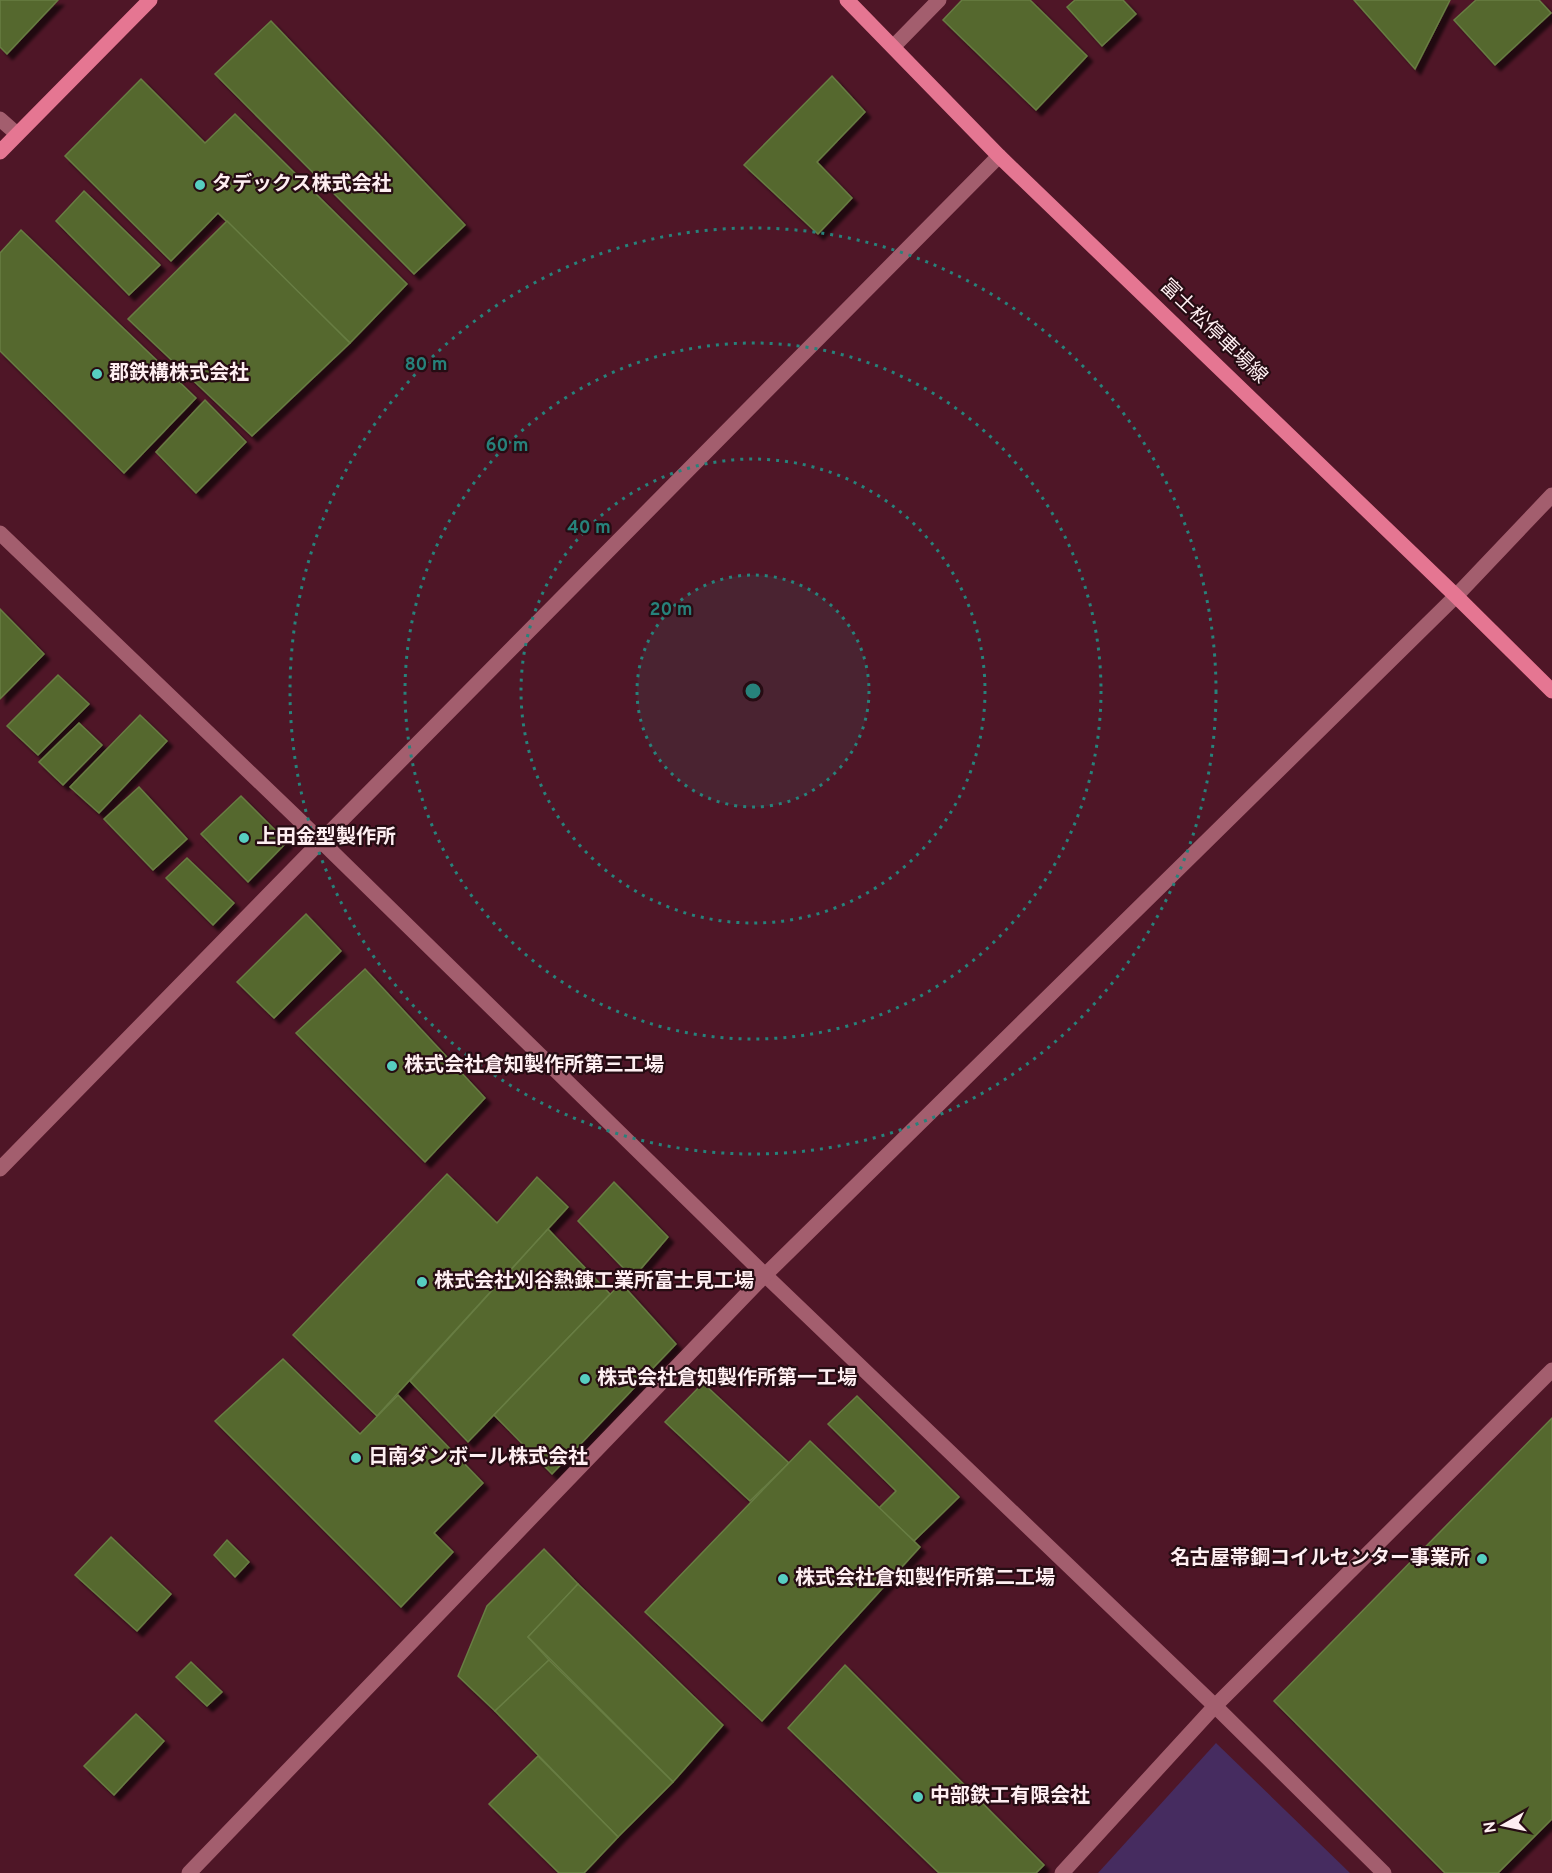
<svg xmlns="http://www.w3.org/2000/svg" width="1552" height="1873" viewBox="0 0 1552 1873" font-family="Overpass,'Noto Sans JP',sans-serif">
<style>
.green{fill:#462c60}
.building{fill:#54682e;stroke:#687d43;stroke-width:1.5;filter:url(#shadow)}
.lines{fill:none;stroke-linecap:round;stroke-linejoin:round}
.lane{stroke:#a35e6e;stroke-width:15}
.street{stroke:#a35e6e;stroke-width:15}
.secondary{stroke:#e57692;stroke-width:15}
.ring{fill:none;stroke:#27827b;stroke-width:3;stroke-dasharray:3 6}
.poi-dot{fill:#57cec1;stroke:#260c13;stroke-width:2}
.labels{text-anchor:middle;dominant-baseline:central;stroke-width:4.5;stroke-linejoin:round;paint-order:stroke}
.poi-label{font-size:20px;font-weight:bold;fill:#feeef1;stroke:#260c13;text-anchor:start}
.street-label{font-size:20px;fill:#feeef1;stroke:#260c13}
.centre{fill:#27827b;stroke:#260c13;stroke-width:3}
.ring-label{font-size:18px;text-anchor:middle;font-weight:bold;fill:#27827b;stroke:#260c13;stroke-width:4.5;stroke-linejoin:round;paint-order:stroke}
</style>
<defs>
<filter id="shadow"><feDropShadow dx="5.5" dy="5.5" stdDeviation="1.5" flood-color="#0009"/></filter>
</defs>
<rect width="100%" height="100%" fill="#4f1627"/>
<polygon class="green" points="1216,1743 1350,1873 1098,1873"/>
<g class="building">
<polygon points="0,0 58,0 7,54 0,47"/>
<polygon points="962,0 1030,0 1087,56 1036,110 943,20"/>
<polygon points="1075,0 1123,0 1136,14 1102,46 1067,7"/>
<polygon points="1354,0 1450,0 1415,69"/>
<polygon points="1476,0 1539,0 1551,13 1495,65 1454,20"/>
<polygon points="271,21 465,225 414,274 215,74"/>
<polygon points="832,76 865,112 817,162 852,198 818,234 744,165"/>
<polygon points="141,79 205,143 235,114 407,284 350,343 218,213 171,261 65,156"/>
<polygon points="84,191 160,265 129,295 56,221"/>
<polygon points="227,221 350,343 252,436 128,319"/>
<polygon points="21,230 196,398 124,473 0,351 0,253"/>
<polygon points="205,400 246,442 196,493 156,452"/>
<polygon points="0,609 44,654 0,699"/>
<polygon points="58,675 89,704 38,755 7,726"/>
<polygon points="140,715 167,741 99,813 70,787"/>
<polygon points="79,723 102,745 63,785 39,762"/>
<polygon points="139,787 187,839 153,870 104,819"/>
<polygon points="241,796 287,842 248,882 201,834"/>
<polygon points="187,858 234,903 213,925 166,878"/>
<polygon points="306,914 341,951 274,1018 237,982"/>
<polygon points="365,969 485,1098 425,1162 296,1033"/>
<polygon points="447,1174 497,1223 537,1177 568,1207 377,1416 293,1335"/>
<polygon points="614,1182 668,1237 633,1278 578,1221"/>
<polygon points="548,1229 610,1294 468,1442 410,1381"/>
<polygon points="621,1283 676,1344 552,1474 494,1415"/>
<polygon points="283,1359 360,1434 398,1395 483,1483 434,1533 453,1552 401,1607 215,1421"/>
<polygon points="703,1383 789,1463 750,1501 665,1422"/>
<polygon points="857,1396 959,1497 914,1541 879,1508 896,1491 828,1424"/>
<polygon points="1552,1418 1552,1819 1498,1873 1445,1873 1274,1701"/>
<polygon points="810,1441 920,1547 762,1721 645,1612"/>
<polygon points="111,1537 171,1594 137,1631 75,1575"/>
<polygon points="227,1540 249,1562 235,1577 214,1555"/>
<polygon points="544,1549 578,1584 528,1637 549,1660 495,1711 458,1676 487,1606"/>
<polygon points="578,1584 723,1725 673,1782 528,1637"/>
<polygon points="549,1660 673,1782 618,1837 495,1711"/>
<polygon points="191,1662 222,1692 207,1706 176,1677"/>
<polygon points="845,1665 1044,1865 1036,1873 939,1873 788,1728"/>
<polygon points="136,1714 164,1741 114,1795 84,1766"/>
<polygon points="538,1756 618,1837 584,1873 559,1873 489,1804"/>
</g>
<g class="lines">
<polyline class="lane" points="0,119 17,134"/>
<g class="street">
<polyline points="894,46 939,0"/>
<polyline points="0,533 321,841 765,1275 1215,1706 1384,1873"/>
<polyline points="0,1169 321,841 999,156"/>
<polyline points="189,1873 765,1275 1456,596 1552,495"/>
<polyline points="1062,1873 1215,1706 1552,1370"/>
</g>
<g class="secondary">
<polyline points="847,0 999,156 1456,596 1552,691"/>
<polyline points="0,152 150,0"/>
</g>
</g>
<circle cx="753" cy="691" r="116" fill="#27827b" fill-opacity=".12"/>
<g class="ring">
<circle cx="753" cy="691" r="116"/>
<circle cx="753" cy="691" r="232"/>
<circle cx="753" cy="691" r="348"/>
<circle cx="753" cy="691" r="463"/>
</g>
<g class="poi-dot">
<circle cx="200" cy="185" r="6"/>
<circle cx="97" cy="374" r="6"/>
<circle cx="244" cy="838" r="6"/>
<circle cx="392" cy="1066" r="6"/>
<circle cx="422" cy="1282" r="6"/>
<circle cx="585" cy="1379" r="6"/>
<circle cx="356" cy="1458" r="6"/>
<circle cx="1482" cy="1559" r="6"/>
<circle cx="783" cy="1579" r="6"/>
<circle cx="918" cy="1797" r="6"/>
</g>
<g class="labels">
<g class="poi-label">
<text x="212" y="185">タデックス株式会社</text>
<text x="109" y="374">郡鉄構株式会社</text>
<text x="256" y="838">上田金型製作所</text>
<text x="404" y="1066">株式会社倉知製作所第三工場</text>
<text x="434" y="1282">株式会社刈谷熱錬工業所富士見工場</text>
<text x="597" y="1379">株式会社倉知製作所第一工場</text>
<text x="368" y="1458">日南ダンボール株式会社</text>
<text x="1470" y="1559" text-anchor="end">名古屋帯鋼コイルセンター事業所</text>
<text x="795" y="1579">株式会社倉知製作所第二工場</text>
<text x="930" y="1797">中部鉄工有限会社</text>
</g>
<g class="street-label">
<text transform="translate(1213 332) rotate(44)">富士松停車場線</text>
</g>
</g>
<circle cx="753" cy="691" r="9" class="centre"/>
<g class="ring-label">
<text x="426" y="370">80 m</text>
<text x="507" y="451">60 m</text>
<text x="589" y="533">40 m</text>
<text x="671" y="615">20 m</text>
</g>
<g transform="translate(1504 1825) rotate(261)" stroke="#260c13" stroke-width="4.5" paint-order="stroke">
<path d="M0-4.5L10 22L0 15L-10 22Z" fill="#feeef1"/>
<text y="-9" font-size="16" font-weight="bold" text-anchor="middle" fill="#feeef1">N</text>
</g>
</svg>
